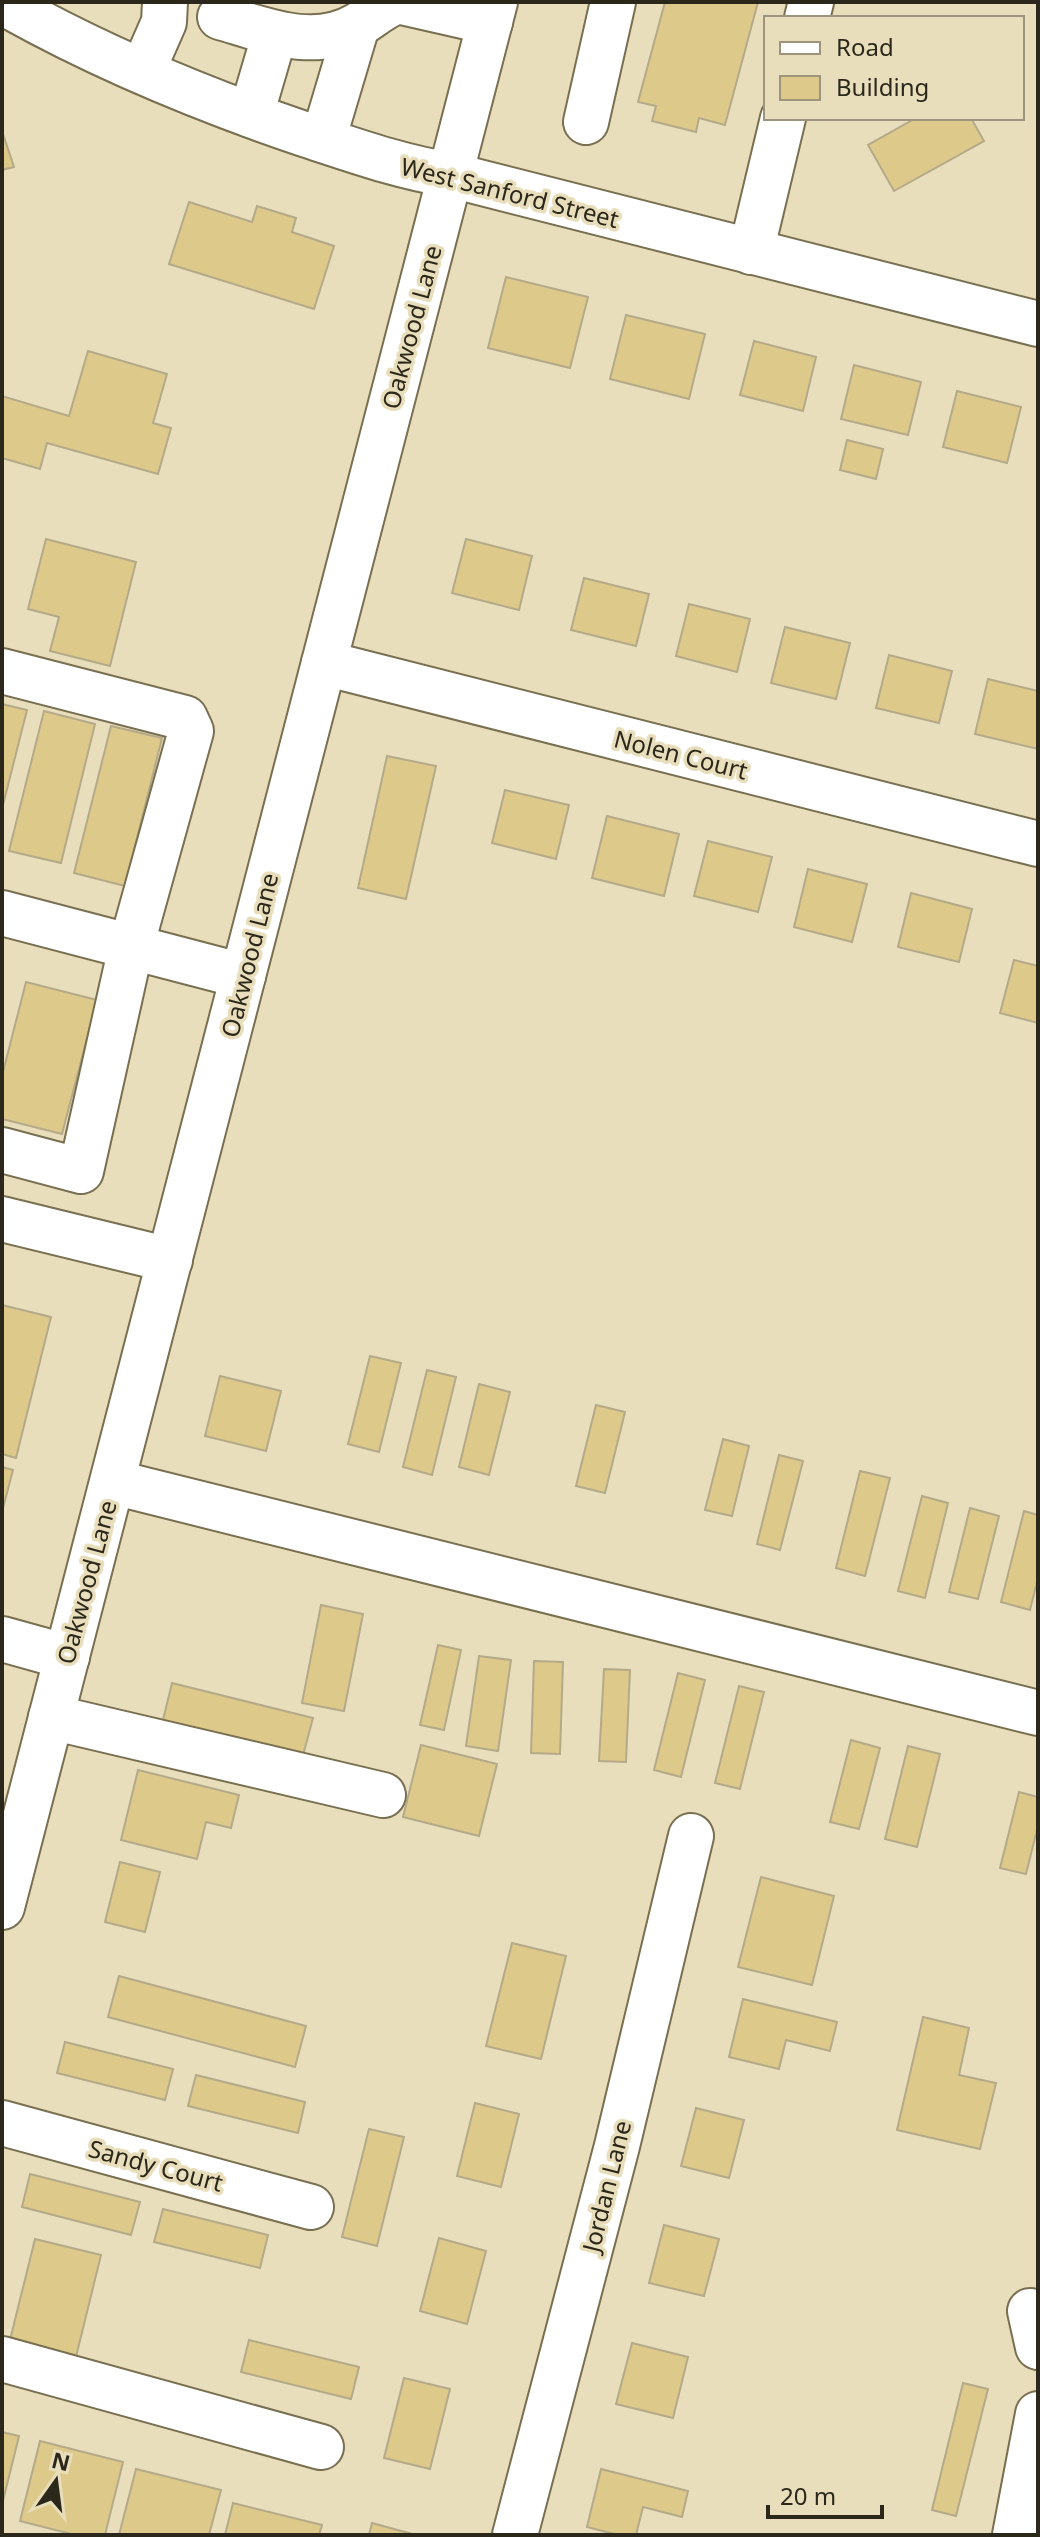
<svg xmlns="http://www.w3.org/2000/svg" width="1040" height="2537" viewBox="0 0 1040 2537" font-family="'Noto Sans',sans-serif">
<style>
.building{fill:#ddc98a;stroke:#b4aa89;stroke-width:2}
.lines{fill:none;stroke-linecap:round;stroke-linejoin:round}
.minor-casing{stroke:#796f51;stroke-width:48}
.minor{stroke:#fff;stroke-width:44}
.labels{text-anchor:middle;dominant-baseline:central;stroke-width:7;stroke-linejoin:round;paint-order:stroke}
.street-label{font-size:24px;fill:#2b271a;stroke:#e9debc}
</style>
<rect width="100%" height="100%" fill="#e9debc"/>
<g class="building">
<polygon points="665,2 758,2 725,125 699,118 696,132 652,121 656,106 638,102"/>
<polygon points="916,118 971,118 984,141 894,191 868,145"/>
<polygon points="2,131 14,167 2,170"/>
<polygon points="189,202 252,222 257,206 296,218 292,232 334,246 314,309 169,264"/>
<polygon points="506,277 588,297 570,368 488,348"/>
<polygon points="626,315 705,334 689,399 610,379"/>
<polygon points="754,341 816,357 803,411 740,395"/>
<polygon points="88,351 167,374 153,423 171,428 158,474 47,443 40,469 2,458 2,396 69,416"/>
<polygon points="854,365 921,382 908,435 841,419"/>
<polygon points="957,391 1021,407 1007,463 943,447"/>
<polygon points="847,440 883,449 876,479 840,470"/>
<polygon points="46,539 136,562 110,666 50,651 59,617 28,609"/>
<polygon points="466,539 532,556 519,610 452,593"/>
<polygon points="584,578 649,594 636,646 571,630"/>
<polygon points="689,604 750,619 737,672 676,656"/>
<polygon points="785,627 850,643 836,699 771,683"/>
<polygon points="889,655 952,671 939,723 876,708"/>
<polygon points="988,679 1038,691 1038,749 975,734"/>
<polygon points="2,704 27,710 2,809"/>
<polygon points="44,711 95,724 61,863 9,851"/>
<polygon points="111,726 162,738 125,886 74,873"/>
<polygon points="387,756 436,766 406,899 358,888"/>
<polygon points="505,790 569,805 556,859 492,843"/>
<polygon points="607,816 679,834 664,896 592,878"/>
<polygon points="708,841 772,857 758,912 694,896"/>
<polygon points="808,869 867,884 852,942 794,927"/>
<polygon points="911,893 972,909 959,962 898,947"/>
<polygon points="1014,960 1038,966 1038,1023 1000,1013"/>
<polygon points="26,982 97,1000 62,1134 2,1119 2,1076"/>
<polygon points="2,1305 51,1317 16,1458 2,1454"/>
<polygon points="370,1356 401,1363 379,1452 348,1444"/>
<polygon points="427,1370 456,1377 432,1475 403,1467"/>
<polygon points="220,1376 281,1391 266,1451 205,1436"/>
<polygon points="479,1384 510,1392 489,1475 459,1467"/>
<polygon points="596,1405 625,1412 605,1493 576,1486"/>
<polygon points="723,1439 749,1446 732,1516 705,1510"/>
<polygon points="779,1455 803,1461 780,1550 757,1544"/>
<polygon points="2,1467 13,1470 2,1512"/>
<polygon points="860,1471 890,1478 865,1576 836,1568"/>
<polygon points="922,1496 948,1503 925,1598 898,1591"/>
<polygon points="970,1508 999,1516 978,1599 949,1592"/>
<polygon points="1024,1511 1038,1515 1038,1578 1030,1610 1001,1602"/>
<polygon points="321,1605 363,1614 344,1711 302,1703"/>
<polygon points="438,1645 461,1650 444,1730 420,1725"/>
<polygon points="479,1656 511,1660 498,1751 466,1746"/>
<polygon points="534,1661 563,1662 560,1754 531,1753"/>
<polygon points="604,1669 630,1670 626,1762 599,1761"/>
<polygon points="678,1673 705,1680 681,1777 654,1770"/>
<polygon points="172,1683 313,1718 302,1759 162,1724"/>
<polygon points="739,1686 764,1692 740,1789 715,1783"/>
<polygon points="851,1740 880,1748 859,1829 830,1822"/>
<polygon points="421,1745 497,1764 479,1836 403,1817"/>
<polygon points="908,1746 940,1754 917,1847 885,1839"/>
<polygon points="138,1770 239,1795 231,1828 206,1822 197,1859 121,1840"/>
<polygon points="1019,1792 1038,1797 1038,1826 1026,1874 1000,1868"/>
<polygon points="120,1862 160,1872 145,1932 105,1922"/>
<polygon points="761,1877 834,1896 812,1985 738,1967"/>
<polygon points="512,1943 566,1956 541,2059 486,2046"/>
<polygon points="119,1976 306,2026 295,2067 108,2017"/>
<polygon points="743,1999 837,2022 830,2051 786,2040 779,2069 729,2057"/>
<polygon points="923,2017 969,2028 959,2075 996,2083 980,2149 897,2130"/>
<polygon points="65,2042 173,2069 165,2100 57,2073"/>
<polygon points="196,2075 305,2102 298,2133 188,2106"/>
<polygon points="475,2103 519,2114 501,2187 457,2176"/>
<polygon points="696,2108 744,2120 729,2178 681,2166"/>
<polygon points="369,2129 404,2137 377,2246 342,2237"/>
<polygon points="30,2174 140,2202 131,2235 22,2207"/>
<polygon points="163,2209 268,2235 260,2268 154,2242"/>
<polygon points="664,2225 719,2239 704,2296 649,2283"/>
<polygon points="439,2238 486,2251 467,2324 420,2311"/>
<polygon points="35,2239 101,2255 75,2361 9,2344"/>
<polygon points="249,2340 359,2367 351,2399 241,2372"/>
<polygon points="632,2343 688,2357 673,2418 616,2404"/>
<polygon points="404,2378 450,2389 430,2469 384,2458"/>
<polygon points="963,2383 988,2389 956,2516 932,2510"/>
<polygon points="2,2432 19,2436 2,2505"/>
<polygon points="40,2441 123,2462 105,2535 75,2535 20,2521"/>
<polygon points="136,2469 221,2490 209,2535 119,2535"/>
<polygon points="601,2469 688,2491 682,2517 643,2507 636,2535 618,2535 587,2527"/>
<polygon points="233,2503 322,2525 319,2535 225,2535"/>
<polygon points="372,2523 416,2535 369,2535"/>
</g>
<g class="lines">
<defs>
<g id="minor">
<path d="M2,2C97,56 201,99 304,134C353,150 400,167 451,175L1038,324"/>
<polyline points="402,2 490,22"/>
<path d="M220,17C265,30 314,51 358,25C371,17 381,8 395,2"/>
<polyline points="807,18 811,2"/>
<polyline points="143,70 164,22 165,2"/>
<polyline points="251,115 275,33"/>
<polyline points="586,122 613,2"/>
<polyline points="323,140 357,26"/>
<polyline points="751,252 783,118"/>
<polyline points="324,663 1038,844"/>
<polyline points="2,671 185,718 191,731 131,947 81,1171 2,1150"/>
<polyline points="2,913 243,976"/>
<polyline points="2,1219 170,1260"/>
<polyline points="113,1482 1038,1713"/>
<polyline points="2,1639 67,1657"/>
<polyline points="51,1717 383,1795"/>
<polyline points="2,1907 495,2"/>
<polyline points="2,2123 311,2207"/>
<polyline points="1030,2311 1038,2347"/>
<polyline points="2,2359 321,2447"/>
<polyline points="515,2535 617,2146 691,1836"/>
<polyline points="1015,2535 1038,2414"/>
</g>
</defs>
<use href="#minor" class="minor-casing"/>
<use href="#minor" class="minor"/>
</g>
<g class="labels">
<g class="street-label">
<text transform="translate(510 192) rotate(14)">West Sanford Street</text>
<text transform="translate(411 327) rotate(-75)">Oakwood Lane</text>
<text transform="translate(681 754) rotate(14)">Nolen Court</text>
<text transform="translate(249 955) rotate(-76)">Oakwood Lane</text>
<text transform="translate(86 1582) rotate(-75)">Oakwood Lane</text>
<text transform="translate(156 2165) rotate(15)">Sandy Court</text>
<text transform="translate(606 2186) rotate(-76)">Jordan Lane</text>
</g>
</g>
<rect width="1040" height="2537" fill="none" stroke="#2b271a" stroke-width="8"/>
<rect x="764" y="16" width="260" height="104" fill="#e9debc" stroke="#9d957b" stroke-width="2"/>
<rect x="780" y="42" width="40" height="12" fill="#ffffff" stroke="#9d957b" stroke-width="2"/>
<text x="836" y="56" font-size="24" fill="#2b271a">Road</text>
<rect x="780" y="76" width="40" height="24" fill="#ddc98a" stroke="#9d957b" stroke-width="2"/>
<text x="836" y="96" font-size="24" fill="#2b271a">Building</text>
<g transform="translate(56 2481) rotate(14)" stroke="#e9debc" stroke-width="6" paint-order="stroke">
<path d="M0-6L14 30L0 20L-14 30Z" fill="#2b271a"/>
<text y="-12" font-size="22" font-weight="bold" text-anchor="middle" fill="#2b271a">N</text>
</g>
<path d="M768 2505v12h114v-12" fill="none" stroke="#2b271a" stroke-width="4"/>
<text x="780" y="2505" font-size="24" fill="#2b271a" stroke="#e9debc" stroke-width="6" paint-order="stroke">20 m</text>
</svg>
